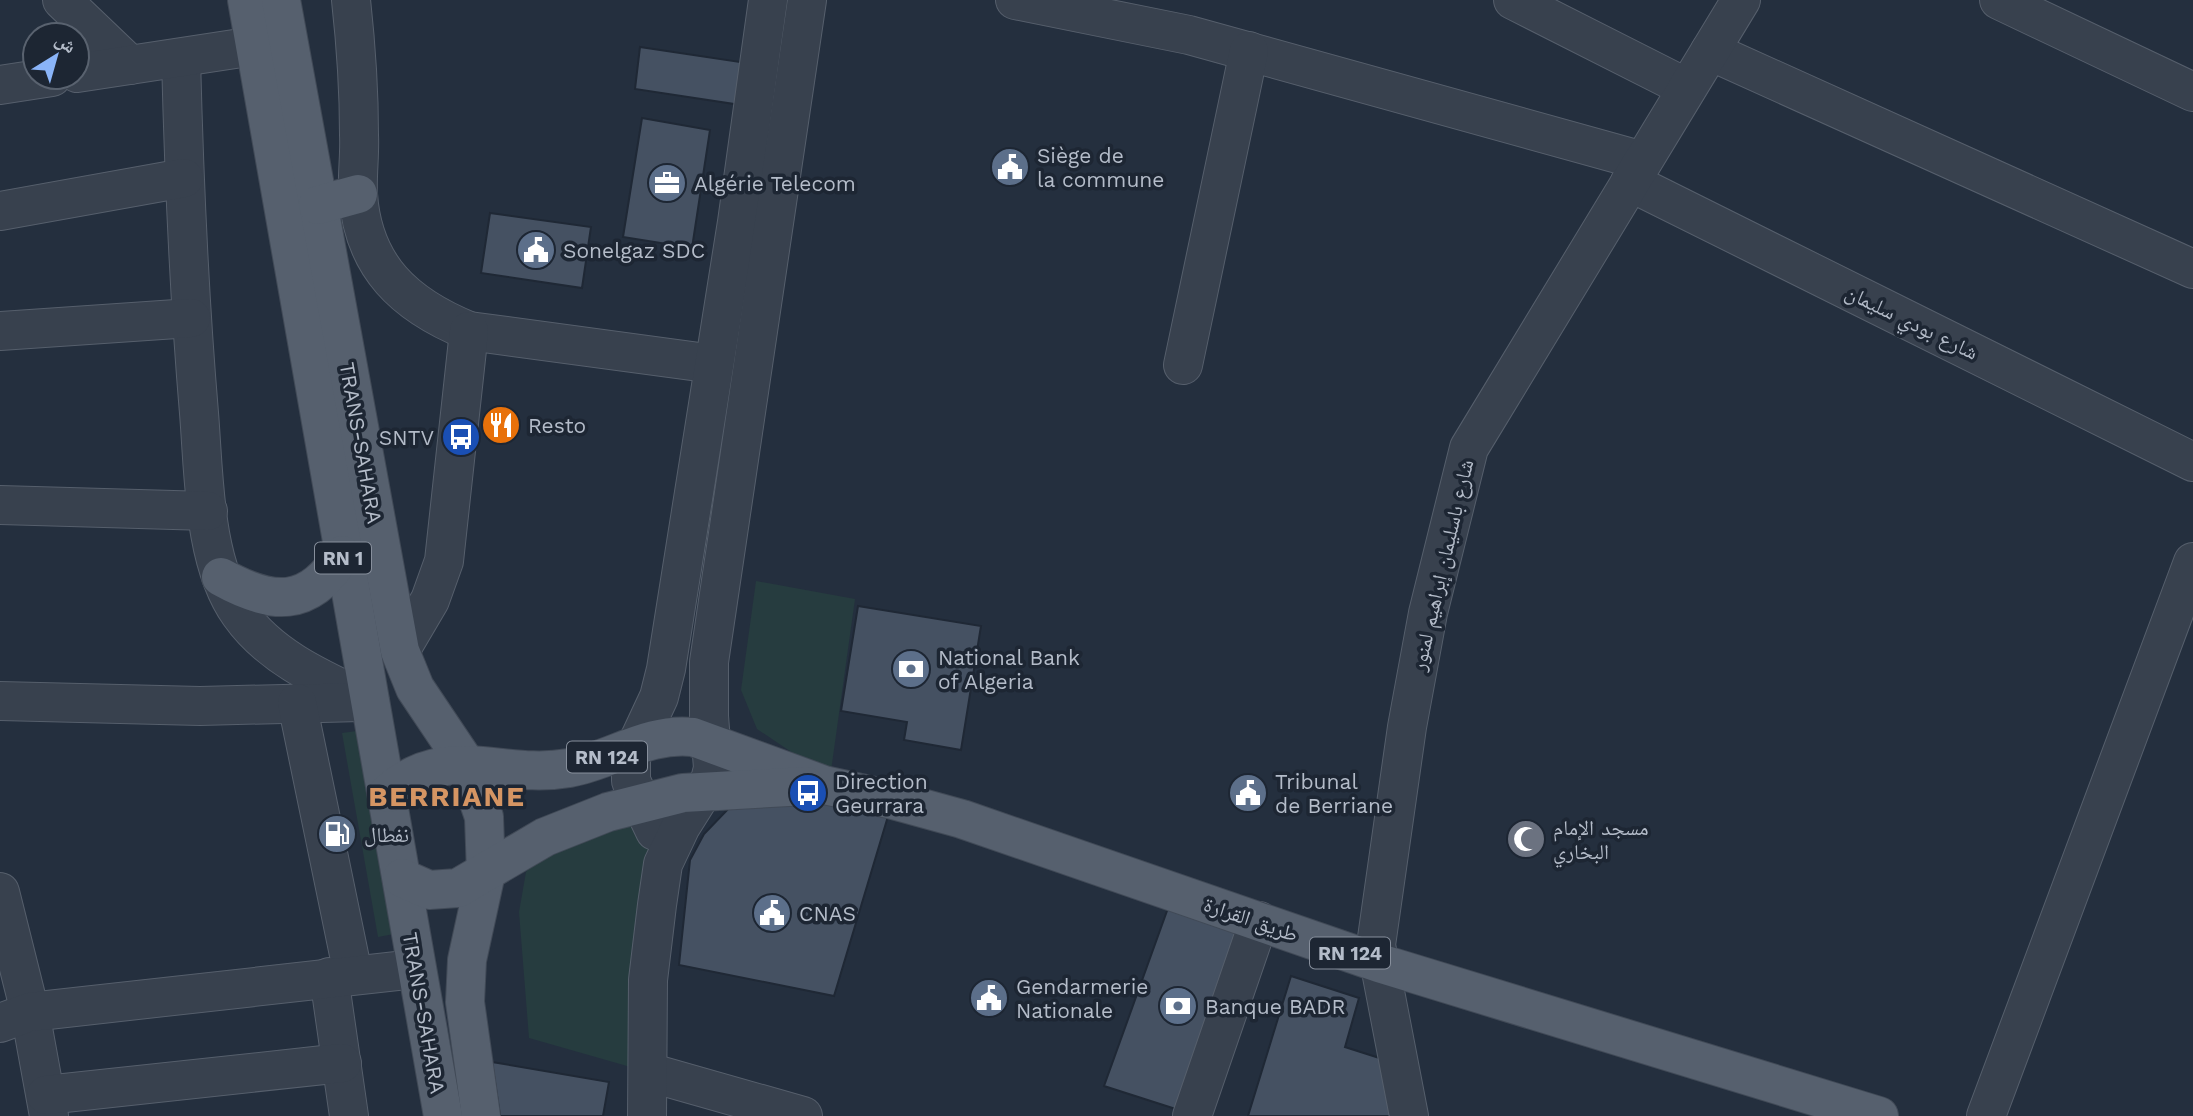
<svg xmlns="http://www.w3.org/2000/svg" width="2193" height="1116" viewBox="0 0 2193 1116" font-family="'Work Sans','Noto Naskh Arabic',sans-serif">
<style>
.green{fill:#263c3f}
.building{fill:#455162;stroke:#1f2835;stroke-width:2}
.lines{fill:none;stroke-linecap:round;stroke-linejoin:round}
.minor-casing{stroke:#565f6c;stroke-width:40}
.major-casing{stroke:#414a57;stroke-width:40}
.minor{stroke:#38414e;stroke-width:38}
.major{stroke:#56606e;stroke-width:38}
.labels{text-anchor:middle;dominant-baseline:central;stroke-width:7;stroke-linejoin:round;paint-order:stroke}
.shield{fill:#1d2633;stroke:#878f9c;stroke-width:2}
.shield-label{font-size:19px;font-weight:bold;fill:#b4bcc9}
.poi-label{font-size:21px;fill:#b4bcc9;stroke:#1d2633;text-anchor:start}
.street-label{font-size:21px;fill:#b4bcc9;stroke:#1d2633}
.district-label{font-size:28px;font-weight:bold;letter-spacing:2px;fill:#d59563;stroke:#1d2633}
</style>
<rect width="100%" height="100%" fill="#242f3e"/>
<g class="green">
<polygon points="756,581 855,599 830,778 757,729 741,690"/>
<polygon points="357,731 394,934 378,937 342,733"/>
<polygon points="673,823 648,1072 529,1038 519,912 526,872 553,844 589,827"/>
</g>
<g class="building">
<polygon points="640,47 747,63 741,105 635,89"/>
<polygon points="642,118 710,130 692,248 623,237"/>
<polygon points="490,213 591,227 582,288 481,273"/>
<polygon points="858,606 981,626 961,750 904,740 907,722 841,711"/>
<polygon points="823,791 892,803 834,996 679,965 690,860 704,834 730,807"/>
<polygon points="1172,897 1251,926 1185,1112 1104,1086"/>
<polygon points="1291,976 1359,998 1345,1047 1395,1063 1399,1116 1248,1116"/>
<polygon points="492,1062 609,1082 603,1116 500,1116"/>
</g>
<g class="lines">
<defs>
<g id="minor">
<polyline points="62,0 130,65"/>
<path d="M351,0C356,45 359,89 359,135C360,154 357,174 358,194C363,267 405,305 469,331L714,364"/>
<polyline points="1015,0 1189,35 1643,161"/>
<polyline points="1513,0 1687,88"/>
<polyline points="1999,0 2193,92"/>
<polyline points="1710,51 2193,269"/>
<path d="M181,58C184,177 189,295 199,413C204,474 203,563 240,614C271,658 323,680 370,702"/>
<polyline points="77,73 254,46"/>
<polyline points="0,85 52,77"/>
<polyline points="1630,182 2193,462"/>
<polyline points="0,211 184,178"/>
<polyline points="0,331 191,318"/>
<polyline points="1183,365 1249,51"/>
<polyline points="0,505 208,511"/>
<polyline points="400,651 430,600 444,561 469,331"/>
<polyline points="0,701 200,706 361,702"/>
<polyline points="297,703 353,974"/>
<polyline points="655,831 631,781 631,757 659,697 666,669 737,222 768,0"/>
<polyline points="0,892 30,1012 49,1116"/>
<polyline points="329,977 349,1116"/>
<polyline points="0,1023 30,1012 415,969"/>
<polyline points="648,1072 803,1116"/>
<polyline points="46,1095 342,1063"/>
<polyline points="647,1116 648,980 657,905 663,864 681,826 710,780 713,768 709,716 709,662 807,0"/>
<polyline points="1192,1116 1259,921"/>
<polyline points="1409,1116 1376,945 1407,727 1428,613 1469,448 1741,0"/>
<polyline points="1986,1116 2193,562"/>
</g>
<g id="major">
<polyline points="247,0 443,1116"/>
<polyline points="281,0 400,651 415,688 466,764 484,817 486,873 467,960 465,1002 481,1116"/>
<polyline points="318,205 358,194"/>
<path d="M221,577C271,605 309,609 342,555"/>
<path d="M388,793C447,741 500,780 569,768C613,760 647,732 693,737L824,785L893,800L962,819L1379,963L1879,1116"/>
<polyline points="402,878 429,890 458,888 545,837 608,812 683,793 806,786"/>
</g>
</defs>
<use href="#minor" class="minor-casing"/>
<use href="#major" class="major-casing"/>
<use href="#minor" class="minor"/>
<use href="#major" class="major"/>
</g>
<defs>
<symbol id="civic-disc" viewBox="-11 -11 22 22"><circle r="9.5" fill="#5c6f8a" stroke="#1d2633"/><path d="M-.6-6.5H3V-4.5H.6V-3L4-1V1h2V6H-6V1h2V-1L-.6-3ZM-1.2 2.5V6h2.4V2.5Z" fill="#fff"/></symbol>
<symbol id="office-disc" viewBox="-11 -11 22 22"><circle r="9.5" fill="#5c6f8a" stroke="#1d2633"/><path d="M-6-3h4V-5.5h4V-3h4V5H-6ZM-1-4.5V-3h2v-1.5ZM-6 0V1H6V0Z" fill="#fff"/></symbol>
<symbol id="restaurant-disc" viewBox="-11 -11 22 22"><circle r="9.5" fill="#e8710a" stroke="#1d2633"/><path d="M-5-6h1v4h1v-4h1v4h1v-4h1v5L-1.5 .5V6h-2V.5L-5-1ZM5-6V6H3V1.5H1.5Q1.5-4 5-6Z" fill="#fff"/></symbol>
<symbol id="bus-disc" viewBox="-11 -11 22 22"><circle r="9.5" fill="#1a4fb4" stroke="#1d2633"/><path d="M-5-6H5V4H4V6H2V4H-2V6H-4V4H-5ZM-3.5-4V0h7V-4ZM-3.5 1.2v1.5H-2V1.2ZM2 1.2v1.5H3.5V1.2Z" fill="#fff"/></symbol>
<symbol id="bank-disc" viewBox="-11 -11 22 22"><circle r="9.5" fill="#5c6f8a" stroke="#1d2633"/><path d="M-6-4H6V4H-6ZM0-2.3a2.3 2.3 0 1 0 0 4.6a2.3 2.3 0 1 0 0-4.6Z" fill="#fff"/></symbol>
<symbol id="fuel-disc" viewBox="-11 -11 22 22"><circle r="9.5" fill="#5c6f8a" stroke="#1d2633"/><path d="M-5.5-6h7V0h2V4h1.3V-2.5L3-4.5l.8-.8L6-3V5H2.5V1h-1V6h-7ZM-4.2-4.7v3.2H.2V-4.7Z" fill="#fff"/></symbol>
<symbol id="mosque-disc" viewBox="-11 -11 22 22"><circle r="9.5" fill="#6b7280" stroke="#1d2633"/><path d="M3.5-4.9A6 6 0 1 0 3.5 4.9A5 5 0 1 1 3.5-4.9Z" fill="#fff"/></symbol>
</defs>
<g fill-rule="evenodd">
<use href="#civic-disc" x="988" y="145" width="44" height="44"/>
<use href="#office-disc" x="645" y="161" width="44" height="44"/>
<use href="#civic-disc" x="514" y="228" width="44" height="44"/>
<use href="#restaurant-disc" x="479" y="403" width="44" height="44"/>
<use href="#bus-disc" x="439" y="415" width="44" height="44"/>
<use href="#bank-disc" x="889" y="647" width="44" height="44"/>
<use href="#bus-disc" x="786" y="771" width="44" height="44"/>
<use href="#civic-disc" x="1226" y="771" width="44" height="44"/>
<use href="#fuel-disc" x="315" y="812" width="44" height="44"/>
<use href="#mosque-disc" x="1504" y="817" width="44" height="44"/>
<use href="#civic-disc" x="750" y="891" width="44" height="44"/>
<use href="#civic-disc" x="967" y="976" width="44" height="44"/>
<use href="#bank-disc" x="1156" y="984" width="44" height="44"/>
</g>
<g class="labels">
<g class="shield">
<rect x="315" y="542.5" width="56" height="31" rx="5"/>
<rect x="567" y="741.5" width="80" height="31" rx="5"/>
<rect x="1310" y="937.5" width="80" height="31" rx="5"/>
</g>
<g class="shield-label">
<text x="343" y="558">RN 1</text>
<text x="607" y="757">RN 124</text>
<text x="1350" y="953">RN 124</text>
</g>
<g class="poi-label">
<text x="1037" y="155">Siège de<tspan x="1037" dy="24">la commune</tspan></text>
<text x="694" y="183">Algérie Telecom</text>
<text x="563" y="250">Sonelgaz SDC</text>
<text x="528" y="425">Resto</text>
<text x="434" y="437" text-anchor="end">SNTV</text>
<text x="938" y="657">National Bank<tspan x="938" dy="24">of Algeria</tspan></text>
<text x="835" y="781">Direction<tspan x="835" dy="24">Geurrara</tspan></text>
<text x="1275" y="781">Tribunal<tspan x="1275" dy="24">de Berriane</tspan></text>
<text x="1553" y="827">مسجد الإمام<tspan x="1553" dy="24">البخاري</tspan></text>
<text x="364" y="834">نفطال</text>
<text x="799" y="913">CNAS</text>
<text x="1016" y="986">Gendarmerie<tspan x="1016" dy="24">Nationale</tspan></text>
<text x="1205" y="1006">Banque BADR</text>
</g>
<g class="street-label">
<text transform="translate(1912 322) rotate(26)">شارع بودي سليمان</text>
<text transform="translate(361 443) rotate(80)">TRANS-SAHARA</text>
<text transform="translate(1442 565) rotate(-77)">شارع باسليمان إبراهيم لمنور</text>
<text transform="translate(1251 919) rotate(19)">طريق القرارة</text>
<text transform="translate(424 1013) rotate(80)">TRANS-SAHARA</text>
</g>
<g class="district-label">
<text x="447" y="796">BERRIANE</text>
</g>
</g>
<g transform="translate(56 56) rotate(37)"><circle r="33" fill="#1d2633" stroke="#59626f" stroke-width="2"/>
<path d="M0-5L12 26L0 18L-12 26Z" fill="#8ab4f8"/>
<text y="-10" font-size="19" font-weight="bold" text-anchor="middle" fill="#b4bcc9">ش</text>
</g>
</svg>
